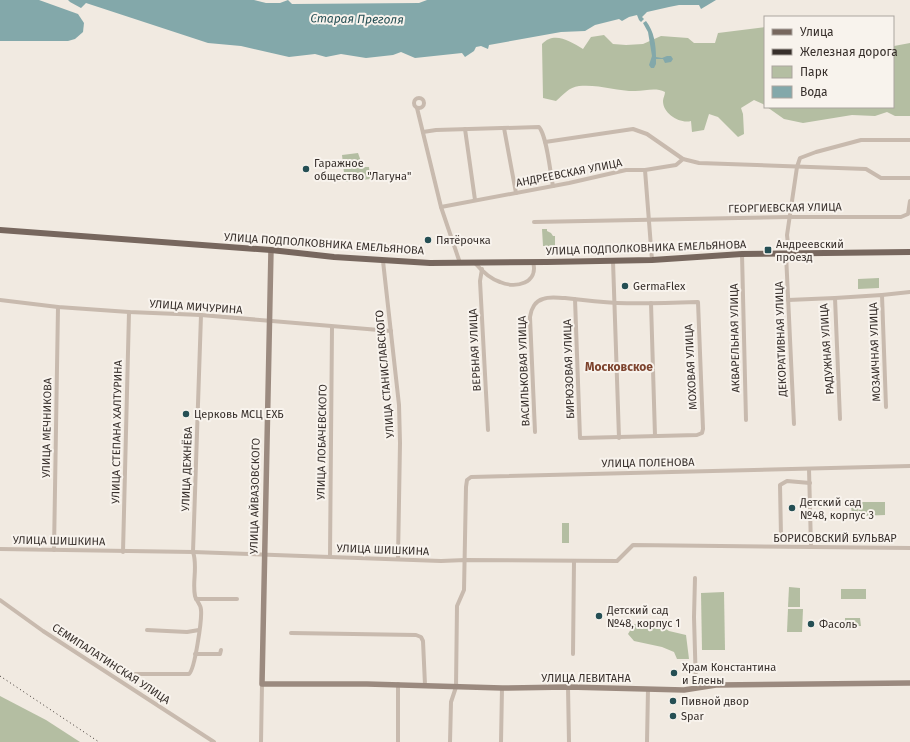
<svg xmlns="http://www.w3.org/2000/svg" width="910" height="742" viewBox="0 0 910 742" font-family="'Fira Sans',sans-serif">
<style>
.green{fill:#b4bea2}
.water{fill:#83a8aa}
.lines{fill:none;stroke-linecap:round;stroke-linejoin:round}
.street{stroke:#c8baae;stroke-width:4}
.secondary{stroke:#9b8a7f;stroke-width:5.5}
.primary{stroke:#77675e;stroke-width:6}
.rail{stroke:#372f2b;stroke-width:1;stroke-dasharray:1 3;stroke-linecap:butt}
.poi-dot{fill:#254f54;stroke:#f8f3ed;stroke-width:1.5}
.labels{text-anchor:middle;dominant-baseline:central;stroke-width:4;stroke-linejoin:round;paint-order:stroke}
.poi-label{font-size:11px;fill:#372f2b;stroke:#f8f3ed;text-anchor:start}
.street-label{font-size:11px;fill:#372f2b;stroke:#f8f3ed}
.water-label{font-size:12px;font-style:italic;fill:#254f54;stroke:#f8f3ed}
.neighbourhood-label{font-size:12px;font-weight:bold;fill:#7d432d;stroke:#f8f3ed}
</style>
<rect width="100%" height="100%" fill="#f1eae1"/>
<g class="green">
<path d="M765,27V105L754,100L741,108L743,114L744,134L738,137L718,117L709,114L704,130L692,132L691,121C680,124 663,114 663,101C663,98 665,95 665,92C655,87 646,91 635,91C617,91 598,84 579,86C569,87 563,95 556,101L543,98L542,44C554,31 570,41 583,49L591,37L604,35L613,44L626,45L643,44L661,36L688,38L694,43H715L718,33Z"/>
<polygon points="893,43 894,46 910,43 910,116 895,116 887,112 875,116 852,115 803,123 784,119 767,107 893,107"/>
<polygon points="358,153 363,167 369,167 370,179 345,182 342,155"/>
<polygon points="542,229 547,229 547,231 551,233 553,236 555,236 555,246 543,246"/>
<polygon points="879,278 879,288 858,289 858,279"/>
<polygon points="858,502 859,518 852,518 851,503"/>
<polygon points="859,502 885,502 885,515 859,516"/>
<rect x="562" y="523" width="7" height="20"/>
<polygon points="789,587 800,588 800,607 788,607"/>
<rect x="841" y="589" width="25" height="10"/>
<polygon points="724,592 725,650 702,650 701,593"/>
<polygon points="788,609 803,609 802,632 787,632"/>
<polygon points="845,618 860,618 861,626 845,626"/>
<polygon points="634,624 660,625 669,631 686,635 689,659 677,659 674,652 662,647 634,641 628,634"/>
<polygon points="0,696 46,720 80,742 0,742"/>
</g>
<g class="water">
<polygon points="0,0 39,0 78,14 84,23 83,32 75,39 68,41 0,41"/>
<polygon points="68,0 254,0 266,3 280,3 288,0 292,4 419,3 427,0 716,0 701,9 699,5 679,5 669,7 647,12 642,17 644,19 641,22 639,20 637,15 629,17 622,21 619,19 595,25 585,31 561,32 489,45 488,49 481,46 476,47 474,51 465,57 462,53 415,58 401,52 393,55 366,58 341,54 326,57 315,54 289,57 241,46 208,43 86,3 81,8 70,2"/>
<path d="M646,21C654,31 656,45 656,57L662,58L667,56H671L673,59L671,62L665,63L663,59H656V64L654,68H651L649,65L652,56L648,32L643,23Z"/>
</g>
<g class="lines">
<g class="street">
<circle cx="419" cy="103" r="5"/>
<polyline points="417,108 441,207 460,263"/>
<polyline points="504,128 516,193"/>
<polyline points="465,129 475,200"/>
<path d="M423,132L436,130L539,127C547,136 550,172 553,186"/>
<polyline points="545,142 633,129 647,134 683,159"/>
<polyline points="645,170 652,260"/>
<polyline points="441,207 569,183 626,170 645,170 676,165 683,159 699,163 866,169 881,178 910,178"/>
<polyline points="534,222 790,217 901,217 908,214 910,201"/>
<polyline points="742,254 746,420"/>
<polyline points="786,254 794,424"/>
<polyline points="789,254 787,235 797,167 800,158 816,152 861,140 910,140"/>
<polyline points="383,261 399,405 400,443 398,559"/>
<polyline points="613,261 619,438"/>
<path d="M475,263C481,270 491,279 500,282C516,289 539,283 533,262"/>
<polyline points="482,269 480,281 488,430"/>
<polyline points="882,295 910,292"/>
<polyline points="835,298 882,295 886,407"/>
<polyline points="0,300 58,307 129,312 201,315 391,331"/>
<polyline points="788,300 835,298 840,419"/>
<polyline points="651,303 655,436"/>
<path d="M535,432L530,317C531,309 535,301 543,299C550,296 558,298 565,298C582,300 600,302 617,303C644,304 671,303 698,302L703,429L702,433L697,435L580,438L575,299"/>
<polyline points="809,469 811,547"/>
<polyline points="810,483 787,481 780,485 781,536 810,535"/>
<polyline points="0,549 193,552 441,561 465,560 617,561 633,545 910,548"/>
<polyline points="54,550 58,307"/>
<polyline points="123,552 129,312"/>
<polyline points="330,556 332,327"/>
<polyline points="695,578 694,617 696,687"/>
<polyline points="196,599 237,599"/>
<polyline points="0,600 43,631 214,742"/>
<polyline points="147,630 187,632 199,630"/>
<polyline points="291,633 416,635 421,637 423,641 425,685"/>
<polyline points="195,654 220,654 221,650"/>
<polyline points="573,654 574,561"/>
<path d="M132,674H189C195,669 202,619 201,610C201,604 196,601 195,596C192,582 198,566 193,552L201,315"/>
<polyline points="568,687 569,742"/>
<polyline points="261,742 262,684"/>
<polyline points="398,742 398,684"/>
<polyline points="450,742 451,702 456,687 457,606 464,590 466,487 467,480 471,477 910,466"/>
<polyline points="501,742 502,688"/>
<polyline points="647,742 648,689"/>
</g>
<polyline class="secondary" points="271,250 262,684 367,684 502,688 568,687 684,690 716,685 910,683"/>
<polyline class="primary" points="0,230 271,250 334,257 430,263 547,262 652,260 742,254 910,252"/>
<polyline class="rail" points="0,676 99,742"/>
</g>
<g class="poi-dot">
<circle cx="306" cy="169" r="4"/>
<circle cx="428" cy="240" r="4"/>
<rect x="764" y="246" width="8" height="8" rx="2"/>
<circle cx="625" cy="286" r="4"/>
<circle cx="186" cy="414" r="4"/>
<circle cx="792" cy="508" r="4"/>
<circle cx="599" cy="616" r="4"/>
<circle cx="811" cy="624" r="4"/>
<circle cx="674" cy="673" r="4"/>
<circle cx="673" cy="701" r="4"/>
<circle cx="673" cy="716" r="4"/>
</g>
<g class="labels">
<g class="poi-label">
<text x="314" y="163">Гаражное<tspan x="314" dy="13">общество "Лагуна"</tspan></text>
<text x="436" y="240">Пятёрочка</text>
<text x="776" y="244">Андреевский<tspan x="776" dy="13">проезд</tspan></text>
<text x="633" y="286">GermaFlex</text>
<text x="194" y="414">Церковь МСЦ ЕХБ</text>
<text x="800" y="502">Детский сад<tspan x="800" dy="13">№48, корпус 3</tspan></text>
<text x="607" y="610">Детский сад<tspan x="607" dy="13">№48, корпус 1</tspan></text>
<text x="819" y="624">Фасоль</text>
<text x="682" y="667">Храм Константина<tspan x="682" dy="13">и Елены</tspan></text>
<text x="681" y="701">Пивной двор</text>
<text x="681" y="716">Spar</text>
</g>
<g class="street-label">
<text transform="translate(569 173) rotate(-11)">АНДРЕЕВСКАЯ УЛИЦА</text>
<text transform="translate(785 208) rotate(-1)">ГЕОРГИЕВСКАЯ УЛИЦА</text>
<text transform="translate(324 244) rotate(4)">УЛИЦА ПОДПОЛКОВНИКА ЕМЕЛЬЯНОВА</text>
<text transform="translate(646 248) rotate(-2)">УЛИЦА ПОДПОЛКОВНИКА ЕМЕЛЬЯНОВА</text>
<text transform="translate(196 307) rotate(4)">УЛИЦА МИЧУРИНА</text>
<text transform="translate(735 338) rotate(-91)">АКВАРЕЛЬНАЯ УЛИЦА</text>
<text transform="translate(781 339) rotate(-92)">ДЕКОРАТИВНАЯ УЛИЦА</text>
<text transform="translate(827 349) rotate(-94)">РАДУЖНАЯ УЛИЦА</text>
<text transform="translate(475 350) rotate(-93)">ВЕРБНАЯ УЛИЦА</text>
<text transform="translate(875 352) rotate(-92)">МОЗАИЧНАЯ УЛИЦА</text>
<text transform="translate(691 367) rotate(-93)">МОХОВАЯ УЛИЦА</text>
<text transform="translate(569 369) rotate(-92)">БИРЮЗОВАЯ УЛИЦА</text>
<text transform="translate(524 371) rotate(-92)">ВАСИЛЬКОВАЯ УЛИЦА</text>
<text transform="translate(385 374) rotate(-95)">УЛИЦА СТАНИСЛАВСКОГО</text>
<text transform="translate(47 428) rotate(-89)">УЛИЦА МЕЧНИКОВА</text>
<text transform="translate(117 432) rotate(-89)">УЛИЦА СТЕПАНА ХАЛТУРИНА</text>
<text transform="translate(322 442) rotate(-89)">УЛИЦА ЛОБАЧЕВСКОГО</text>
<text transform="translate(648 463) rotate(-1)">УЛИЦА ПОЛЕНОВА</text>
<text transform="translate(187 469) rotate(-88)">УЛИЦА ДЕЖНЁВА</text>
<text transform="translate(255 496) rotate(-89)">УЛИЦА АЙВАЗОВСКОГО</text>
<text x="835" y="538">БОРИСОВСКИЙ БУЛЬВАР</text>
<text transform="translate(59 541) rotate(1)">УЛИЦА ШИШКИНА</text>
<text transform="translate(383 550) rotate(2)">УЛИЦА ШИШКИНА</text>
<text transform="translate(111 664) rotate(33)">СЕМИПАЛАТИНСКАЯ УЛИЦА</text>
<text x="586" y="678">УЛИЦА ЛЕВИТАНА</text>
</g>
<g class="water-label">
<text transform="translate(357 19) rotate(1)">Старая Преголя</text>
</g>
<g class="neighbourhood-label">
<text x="619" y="367">Московское</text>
</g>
</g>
<rect x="764" y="16" width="130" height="92" fill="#f8f3ed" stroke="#aba59f"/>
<rect x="772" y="29" width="20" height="6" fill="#77675e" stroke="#aba59f"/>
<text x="800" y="36" font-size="12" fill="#372f2b">Улица</text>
<rect x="772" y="49" width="20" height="6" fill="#372f2b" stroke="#aba59f"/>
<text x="800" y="56" font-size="12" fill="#372f2b">Железная дорога</text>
<rect x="772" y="66" width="20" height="12" fill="#b4bea2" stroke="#aba59f"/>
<text x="800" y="76" font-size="12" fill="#372f2b">Парк</text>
<rect x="772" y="86" width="20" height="12" fill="#83a8aa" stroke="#aba59f"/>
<text x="800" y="96" font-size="12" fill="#372f2b">Вода</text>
</svg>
